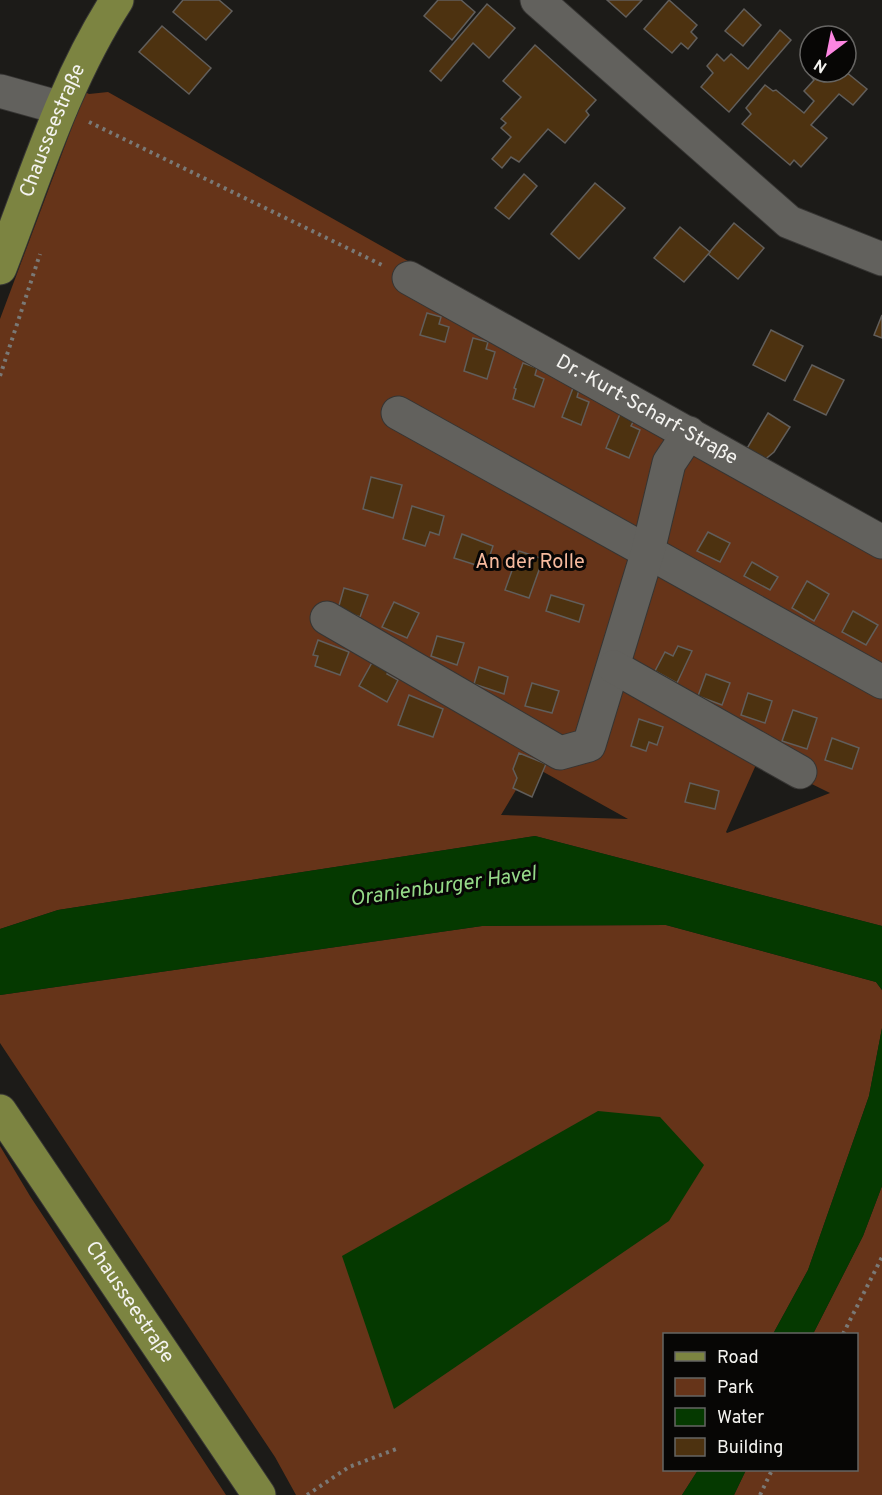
<svg xmlns="http://www.w3.org/2000/svg" width="882" height="1495" viewBox="0 0 882 1495" font-family="Overpass,sans-serif">
<style>
.green{fill:#663419;fill-rule:evenodd}
.water{fill:#053900}
.building{fill:#4d3210;stroke:#615e5b;stroke-width:1.5}
.lines{fill:none;stroke-linecap:round;stroke-linejoin:round}
.minor-casing{stroke:#363533;stroke-width:35}
.major-casing{stroke:#363533;stroke-width:35}
.path{stroke:#7a7976;stroke-width:4;stroke-dasharray:3 4.5;stroke-linecap:butt}
.minor{stroke:#62615d;stroke-width:33}
.major{stroke:#7c8441;stroke-width:33}
.labels{text-anchor:middle;dominant-baseline:central;stroke-width:6;stroke-linejoin:round;paint-order:stroke}
.street-label{font-size:20px;fill:#f4f3f0;stroke:#070605}
.park-label{font-size:20px;fill:#f6ba9e;stroke:#070605}
.water-label{font-size:21px;font-style:italic;fill:#95da88;stroke:#070605}
</style>
<rect width="100%" height="100%" fill="#1c1b18"/>
<g class="green">
<path d="M85,92L89,94L108,92L882,528V926L535,836L58,910L0,929V319ZM759,758L830,793L727,833L726,832ZM531,765L628,819L501,815Z"/>
<polygon points="666,925 876,982 882,990 882,1028 869,1096 808,1270 773,1334 664,1334 664,1470 698,1470 682,1495 296,1495 275,1457 0,1043 0,995 482,926"/>
<polygon points="0,1146 30,1196 226,1495 0,1495"/>
<polygon points="882,1186 882,1495 734,1495 746,1470 856,1470 856,1334 813,1334 863,1236"/>
</g>
<g class="water">
<polygon points="535,836 882,926 882,990 876,982 666,925 482,926 0,995 0,929 58,910"/>
<polygon points="882,1028 882,1186 863,1236 813,1334 773,1334 808,1270 869,1096"/>
<polygon points="598,1111 660,1117 704,1165 669,1221 394,1409 342,1256"/>
<polygon points="698,1470 746,1470 734,1495 682,1495"/>
</g>
<g class="building">
<polygon points="183,0 219,0 232,11 206,40 173,12"/>
<polygon points="438,0 461,0 475,12 452,40 424,16"/>
<polygon points="607,0 642,0 626,17"/>
<polygon points="669,0 697,25 691,32 697,38 688,49 681,43 672,53 644,29"/>
<polygon points="487,4 515,28 489,58 473,43 441,81 430,71"/>
<polygon points="744,9 761,25 743,46 725,31"/>
<polygon points="162,26 211,68 189,94 139,52"/>
<polygon points="780,30 791,40 729,112 701,87 713,73 707,66 717,54 724,61 731,54 748,69"/>
<polygon points="535,45 596,100 586,111 589,115 565,143 548,129 519,162 511,157 502,168 492,159 511,137 501,128 506,123 501,119 521,97 503,81"/>
<polygon points="810,70 846,72 867,89 853,105 839,94 811,125 827,138 801,167 794,160 790,165 742,124 751,114 746,108 765,85 773,91 776,90 804,113 814,101 804,91 814,80 808,73"/>
<polygon points="524,174 537,186 509,219 495,208"/>
<polygon points="595,183 625,208 579,259 551,234"/>
<polygon points="734,223 764,248 738,279 708,254"/>
<polygon points="680,227 710,252 684,282 654,258"/>
<polygon points="427,313 441,317 439,324 449,327 445,342 420,335"/>
<polygon points="882,315 882,338 874,335"/>
<polygon points="771,330 803,346 785,381 753,365"/>
<polygon points="473,338 488,342 486,349 495,352 487,379 464,371"/>
<polygon points="523,363 537,368 535,375 544,379 534,407 513,399 516,389 514,388"/>
<polygon points="812,365 844,380 826,415 794,400"/>
<polygon points="573,388 579,390 577,397 589,402 581,425 562,417"/>
<polygon points="768,413 790,427 774,452 763,461 746,450"/>
<polygon points="620,414 634,420 631,426 640,430 629,458 606,448"/>
<polygon points="371,477 402,485 393,518 363,509"/>
<polygon points="412,506 444,516 439,535 430,532 425,546 403,539"/>
<polygon points="708,532 730,543 720,562 697,551"/>
<polygon points="462,534 493,546 487,564 477,560 476,565 454,558"/>
<polygon points="519,551 543,559 529,598 505,590"/>
<polygon points="752,562 778,577 770,590 744,576"/>
<polygon points="807,581 829,594 814,621 792,608"/>
<polygon points="344,588 368,595 360,617 338,609"/>
<polygon points="551,595 584,605 579,622 546,611"/>
<polygon points="394,602 419,613 407,638 382,627"/>
<polygon points="853,611 878,625 866,645 842,632"/>
<polygon points="437,636 464,643 457,665 431,656"/>
<polygon points="318,640 349,652 340,675 315,666 318,656 313,655"/>
<polygon points="678,646 692,651 677,683 655,671 665,652 673,656"/>
<polygon points="374,659 390,668 387,674 398,680 387,702 359,686"/>
<polygon points="479,667 508,677 504,694 474,684"/>
<polygon points="706,674 730,683 722,705 698,696"/>
<polygon points="532,683 559,691 552,713 525,706"/>
<polygon points="748,693 772,701 765,723 741,715"/>
<polygon points="409,695 443,709 433,737 398,725"/>
<polygon points="793,710 817,718 807,749 782,741"/>
<polygon points="639,719 663,727 657,745 649,742 646,751 631,746"/>
<polygon points="832,738 859,748 852,769 825,760"/>
<polygon points="519,753 546,764 532,797 513,788 517,778 513,769"/>
<polygon points="690,783 719,791 715,809 685,802"/>
</g>
<g class="lines">
<defs>
<g id="minor">
<polyline points="537,0 789,222 882,259"/>
<polyline points="0,91 61,108"/>
<path id="s1" d="M409,278L882,542"/>
<polyline points="398,413 882,682"/>
<polyline points="327,618 560,753 589,745 648,551 669,463 689,433"/>
<polyline points="614,667 800,772"/>
</g>
<g id="major">
<path id="s2" d="M0,268C35,178 64,82 117,0"/>
<path id="s3" d="M0,1111L259,1495"/>
</g>
</defs>
<use href="#minor" class="minor-casing"/>
<use href="#major" class="major-casing"/>
<g class="path">
<polyline points="89,122 384,266"/>
<polyline points="0,376 40,254"/>
<polyline points="843,1334 882,1257"/>
<polyline points="307,1495 349,1467 399,1448"/>
<polyline points="760,1495 772,1470"/>
</g>
<use href="#minor" class="minor"/>
<use href="#major" class="major"/>
</g>
<g class="labels">
<g class="street-label">
<text stroke="none"><textPath href="#s2" startOffset="147">Chausseestraße</textPath></text>
<text stroke="none"><textPath href="#s1" startOffset="272">Dr.-Kurt-Scharf-Straße</textPath></text>
<text stroke="none"><textPath href="#s3" startOffset="231">Chausseestraße</textPath></text>
</g>
<g class="park-label">
<text x="530" y="563">An der Rolle</text>
</g>
<g class="water-label">
<text transform="translate(443 887) rotate(-8)">Oranienburger Havel</text>
</g>
</g>
<rect x="663" y="1333" width="195" height="138" fill="#070605" stroke="#666563" stroke-width="1.5"/>
<rect x="675" y="1352" width="30" height="9" fill="#7c8441" stroke="#666563" stroke-width="1.5"/>
<text x="717" y="1363" font-size="18" fill="#f4f3f0">Road</text>
<rect x="675" y="1378" width="30" height="18" fill="#663419" stroke="#666563" stroke-width="1.5"/>
<text x="717" y="1393" font-size="18" fill="#f4f3f0">Park</text>
<rect x="675" y="1408" width="30" height="18" fill="#053900" stroke="#666563" stroke-width="1.5"/>
<text x="717" y="1423" font-size="18" fill="#f4f3f0">Water</text>
<rect x="675" y="1438" width="30" height="18" fill="#4d3210" stroke="#666563" stroke-width="1.5"/>
<text x="717" y="1453" font-size="18" fill="#f4f3f0">Building</text>
<g transform="translate(828 54) rotate(212)"><circle r="28" fill="#070605" stroke="#666563" stroke-width="1.5"/>
<path d="M0-4.5L10 22L0 15L-10 22Z" fill="#fd86e2"/>
<text y="-9" font-size="16" font-weight="bold" text-anchor="middle" fill="#f4f3f0">N</text>
</g>
</svg>
